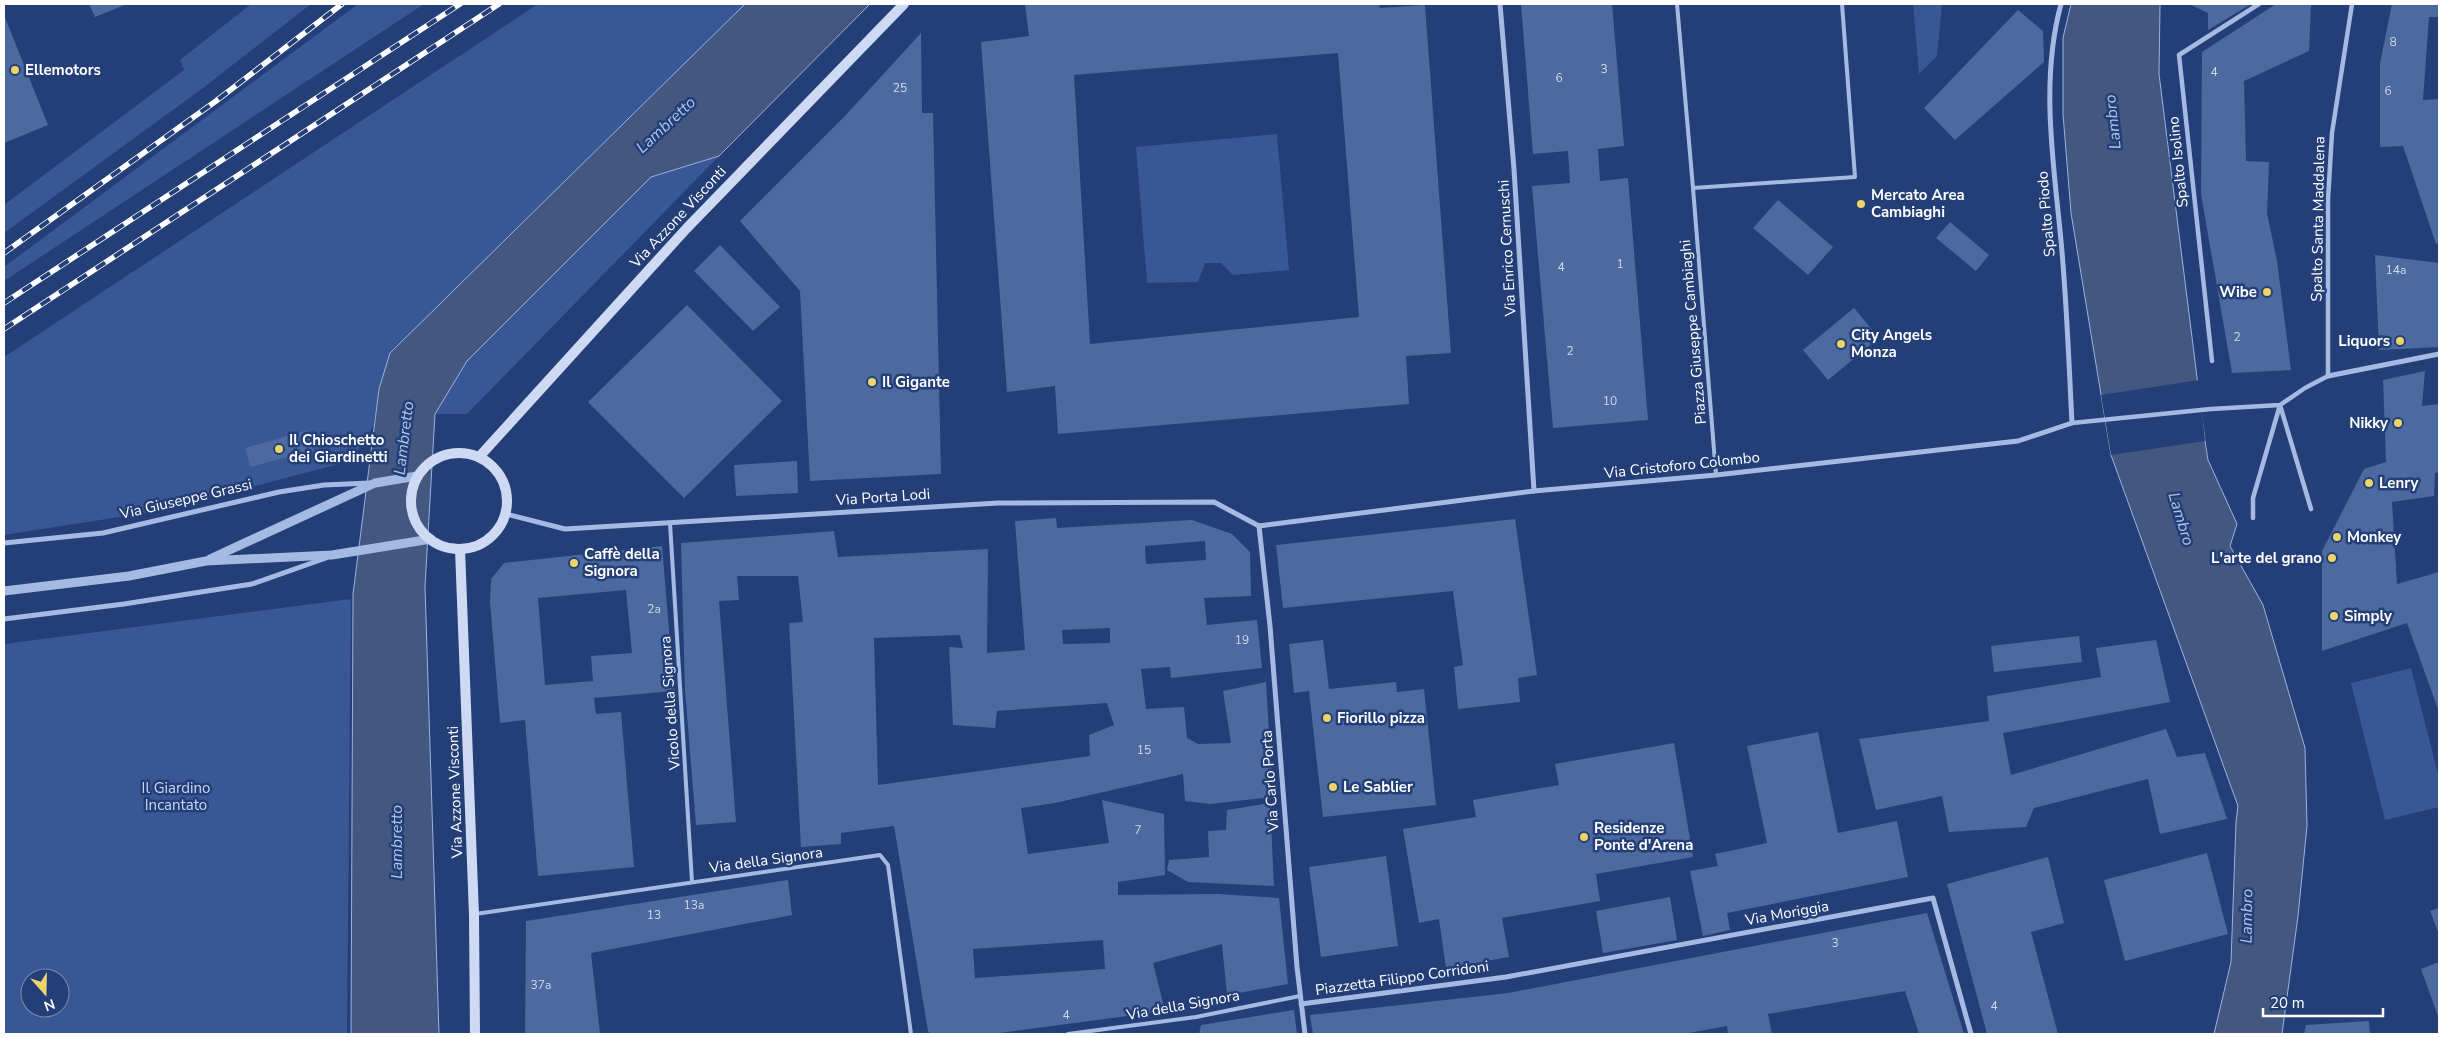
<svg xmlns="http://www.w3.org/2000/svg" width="2443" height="1038" viewBox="0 0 2443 1038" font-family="'Nunito Sans',sans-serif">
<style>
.green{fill:#385794;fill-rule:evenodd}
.water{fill:#435780;stroke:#99b3e4}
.pier{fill:#243f77}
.building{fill:#4c69a0;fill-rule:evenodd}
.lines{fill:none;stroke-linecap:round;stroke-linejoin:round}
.service{stroke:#a5bae3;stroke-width:4}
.pedestrian{stroke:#a5bae3;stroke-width:4.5}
.minor{stroke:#a5bae3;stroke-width:5}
.tertiary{stroke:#a5bae3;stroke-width:9}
.secondary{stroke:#cedaf3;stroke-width:10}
.rail-casing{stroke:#fff;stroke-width:5.5}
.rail{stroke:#243f77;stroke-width:4;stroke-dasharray:11;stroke-linecap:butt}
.poi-dot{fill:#edd569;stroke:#243f77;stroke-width:2}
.labels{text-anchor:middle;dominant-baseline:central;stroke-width:5;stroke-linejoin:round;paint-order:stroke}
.number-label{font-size:12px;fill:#d2dae7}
.poi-label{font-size:15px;font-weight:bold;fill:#fff;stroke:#243f77;text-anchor:start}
.street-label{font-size:15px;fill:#fff;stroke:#243f77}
.park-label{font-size:15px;fill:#c7d6f3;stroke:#243f77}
.water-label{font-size:16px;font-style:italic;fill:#b0c4eb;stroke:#243f77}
</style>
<rect width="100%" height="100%" fill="#243f77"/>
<g class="green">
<polygon points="251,4 311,4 203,88 4,233 4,205 184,70 180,60"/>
<polygon points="358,4 424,4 4,281 4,267"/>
<polygon points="538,4 745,4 391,353 379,389 373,427 351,461 158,511 4,535 4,357"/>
<polygon points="1913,4 1942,4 1937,56 1919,74"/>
<polygon points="1277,134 1289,270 1233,275 1221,263 1205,263 1198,282 1147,283 1136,147"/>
<polygon points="719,156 467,414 435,414 467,361 651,177"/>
<path d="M351,599L347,1034H4V644ZM30,978H60V1008H30Z"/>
<polygon points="2411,668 2439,778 2439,807 2385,820 2351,683"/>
</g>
<g class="water">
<polygon points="745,4 870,4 719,156 651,177 467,361 435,414 425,586 439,1034 351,1034 353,594 379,389 390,353"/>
<polygon points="2071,4 2160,4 2159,74 2205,441 2208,460 2237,524 2230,546 2263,605 2305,748 2307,826 2298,916 2282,1034 2214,1034 2231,962 2236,822 2238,806 2111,455 2071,213 2063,114 2063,38"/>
</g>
<polygon class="pier" points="2199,380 2205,441 2111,455 2101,395"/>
<g class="building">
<polygon points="89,4 127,4 95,17"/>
<path d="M1025,4H1379L1380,8L1425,5L1451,353L1406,356L1409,404L1058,434L1055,386L1007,392L981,42L1029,36ZM1338,53L1359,317L1090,344L1074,75Z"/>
<polygon points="1521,4 1612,4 1624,146 1598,149 1600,181 1628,178 1648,420 1553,428 1532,186 1570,183 1568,151 1533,154"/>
<polygon points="2189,4 2251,4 2208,30 2208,13"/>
<polygon points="2276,4 2311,4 2309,51 2244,81 2246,161 2269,162 2267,213 2277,261 2291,370 2232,373 2201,194 2202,52"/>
<polygon points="2392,4 2439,4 2439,17 2429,17 2423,100 2439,99 2439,243 2436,244 2403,146 2380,147 2380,63"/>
<polygon points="2018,10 2043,31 2044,62 1955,140 1924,108"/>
<polygon points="4,15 48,125 4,143"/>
<polygon points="921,33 922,113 933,113 941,474 810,481 800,291 740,221 844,117"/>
<polygon points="1778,200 1833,247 1808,275 1753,228"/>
<polygon points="1950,222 1989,255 1976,271 1936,238"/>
<polygon points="720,245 780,307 753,331 694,271"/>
<polygon points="2375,255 2439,263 2439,347 2379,350"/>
<polygon points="687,305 782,401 684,498 588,402"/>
<polygon points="1854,308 1879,338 1828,380 1803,350"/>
<polygon points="2425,371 2422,406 2439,404 2439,472 2435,473 2434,496 2392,502 2397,584 2439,572 2439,712 2407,623 2322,651 2322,551 2364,469 2386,462 2383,380"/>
<polygon points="308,430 313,450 250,467 245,448"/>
<polygon points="797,461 798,493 736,496 734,465"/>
<path d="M1056,518L1057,528L1192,520L1232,534L1250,552L1251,596L1204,598L1207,625L1257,620L1262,668L1171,678L1170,667L1141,669L1146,709L1184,707L1187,738L1198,744L1231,743L1223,691L1266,682L1273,797L1210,804L1185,801L1183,774L1055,803L1021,808L1028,854L1109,843L1102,800L1164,814L1165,875L1118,882V895L1218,894L1279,898L1288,984L1227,995L1222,944L1153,963L1165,1011L992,1034H930L928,1031L894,826L841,833V844L801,847L789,623L803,622L798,576H737L739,600L719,601L736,822L696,825L685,690L681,543L834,531L838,557L988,549L987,653L1025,650L1015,521ZM1205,541L1206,560L1146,564L1145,546ZM1110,628V643L1063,644L1062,630ZM960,635L963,648L949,647L953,725L995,728L997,711L1107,703L1114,725L1089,735L1090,756L878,785L874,638ZM1103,940L1105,969L975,978L973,949Z"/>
<polygon points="1515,519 1537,675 1518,678 1520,702 1458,709 1454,667 1463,665 1453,591 1283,608 1276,545"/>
<path d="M662,546L674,691L594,698L596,714L621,712L634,867L538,876L525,720L500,723L490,602L491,579L504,563ZM626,590L632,653L591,656L593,681L545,685L538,598Z"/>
<polygon points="2079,636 2082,662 1994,672 1991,646"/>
<polygon points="1323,640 1329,689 1396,682 1397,692 1424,689 1436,805 1323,817 1309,691 1294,693 1289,644"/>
<polygon points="2156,640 2170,702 2003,733 2011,775 2166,729 2177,757 2205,753 2227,819 2160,834 2148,779 2034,808 2026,827 1949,832 1942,796 1876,810 1859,739 1989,721 1987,696 2101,677 2096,648"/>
<polygon points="1818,732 1838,833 1897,821 1908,877 1727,913 1730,930 1703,936 1690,871 1718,866 1715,854 1767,843 1747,746"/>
<polygon points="1674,743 1693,857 1596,874 1600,901 1502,918 1509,957 1446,968 1439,919 1419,923 1403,829 1476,817 1473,800 1559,785 1555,764"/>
<polygon points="1270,803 1274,886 1188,882 1167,870 1169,860 1209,857 1208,831 1226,830 1227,810"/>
<polygon points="2207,853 2228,934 2125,961 2104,880"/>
<polygon points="1386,856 1398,946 1321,957 1309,867"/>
<polygon points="2048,857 2064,923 2031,932 2058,1034 1987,1034 1947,884"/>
<polygon points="788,880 792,915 591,953 600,1034 525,1034 526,921"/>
<polygon points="1670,897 1677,940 1603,953 1596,911"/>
<polygon points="2439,908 2439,934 2430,911"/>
<polygon points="1927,913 1964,1034 1919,1034 1905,991 1768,1014 1772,1034 1728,1034 1727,1026 1683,1034 1313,1034 1310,1015 1508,993"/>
<polygon points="2439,962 2439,1019 2421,969"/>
<polygon points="1294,1010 1297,1034 1199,1034 1201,1025"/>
<polygon points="2369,1021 2370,1034 2304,1034 2306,1025"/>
</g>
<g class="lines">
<g class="service">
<polyline points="1677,4 1693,188 1855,177 1842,4"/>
<polyline points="1693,188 1716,475"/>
<polyline points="670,523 692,882"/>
<polyline points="475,914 880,855 888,865 911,1034"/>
<polyline points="1068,1034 1196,1017 1300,996"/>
</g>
<g class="pedestrian">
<polyline points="2212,361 2179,55 2259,4"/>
<polyline points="2072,423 2211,409 2280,405 2305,388 2328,376 2328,199 2332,133 2352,4"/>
<polyline points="2253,518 2253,498 2280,405 2311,509"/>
</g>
<g class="minor">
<polyline points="1500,4 1514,169 1534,491"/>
<polyline points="2328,376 2439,354"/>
<polyline points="506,514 565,529 998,503 1214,502 1259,526"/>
<path d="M1259,526L1534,491L1716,475L2018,441L2072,423C2069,366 2067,309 2062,252C2055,170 2039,85 2061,4"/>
<polyline points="1259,526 1270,626 1297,967 1305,1034"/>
<polyline points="4,543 103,533 279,492 324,485 369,483"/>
<polyline points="4,619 124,604 252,584 326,558"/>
<polyline points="1301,1004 1506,977 1933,898 1971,1034"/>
</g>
<g class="tertiary">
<polyline points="210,559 375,483 417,476"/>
<polyline points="4,591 129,576 206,561 332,555 431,539"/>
</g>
<g class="secondary">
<circle cx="459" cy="501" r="48"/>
<polyline points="479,457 686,229 904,4"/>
<polyline points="460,549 474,915 475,1034"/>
</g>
<defs>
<g id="rail">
<polyline points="4,253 216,101 342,4"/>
<polyline points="4,303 460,4"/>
<polyline points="4,329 499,4"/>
</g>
</defs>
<use href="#rail" class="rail-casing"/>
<use href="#rail" class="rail"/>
</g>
<g class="poi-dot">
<circle cx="15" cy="70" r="5"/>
<circle cx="1861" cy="204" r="5"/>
<circle cx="2267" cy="292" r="5"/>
<circle cx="2400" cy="341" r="5"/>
<circle cx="1841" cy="344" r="5"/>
<circle cx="872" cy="382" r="5"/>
<circle cx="2398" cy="423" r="5"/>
<circle cx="279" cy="449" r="5"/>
<circle cx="2369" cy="483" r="5"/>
<circle cx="2337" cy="537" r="5"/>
<circle cx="2332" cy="558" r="5"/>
<circle cx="574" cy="563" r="5"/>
<circle cx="2334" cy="616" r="5"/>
<circle cx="1327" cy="718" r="5"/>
<circle cx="1333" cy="787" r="5"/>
<circle cx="1584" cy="837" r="5"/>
</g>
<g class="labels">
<g class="number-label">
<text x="2393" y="42">8</text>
<text x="1604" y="69">3</text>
<text x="2214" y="72">4</text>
<text x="1559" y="78">6</text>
<text x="900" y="88">25</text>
<text x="2388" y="91">6</text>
<text x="1620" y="264">1</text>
<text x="1561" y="267">4</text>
<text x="2396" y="270">14a</text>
<text x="2237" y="337">2</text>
<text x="1570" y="351">2</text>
<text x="1610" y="401">10</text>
<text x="654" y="609">2a</text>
<text x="1242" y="640">19</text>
<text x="1144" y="750">15</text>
<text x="1138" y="830">7</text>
<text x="694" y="905">13a</text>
<text x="654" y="915">13</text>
<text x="1835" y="943">3</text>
<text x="541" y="985">37a</text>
<text x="1994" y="1006">4</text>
<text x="1066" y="1015">4</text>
</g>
<g class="poi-label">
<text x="25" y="70">Ellemotors</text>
<text x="1871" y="195">Mercato Area<tspan x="1871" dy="17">Cambiaghi</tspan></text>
<text x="2257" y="292" text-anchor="end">Wibe</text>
<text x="1851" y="335">City Angels<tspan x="1851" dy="17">Monza</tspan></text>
<text x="2390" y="341" text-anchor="end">Liquors</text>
<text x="882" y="382">Il Gigante</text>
<text x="2388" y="423" text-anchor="end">Nikky</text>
<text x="289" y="440">Il Chioschetto<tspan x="289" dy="17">dei Giardinetti</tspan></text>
<text x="2379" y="483">Lenry</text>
<text x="2347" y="537">Monkey</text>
<text x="584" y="554">Caffè della<tspan x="584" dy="17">Signora</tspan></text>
<text x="2322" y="558" text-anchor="end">L'arte del grano</text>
<text x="2344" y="616">Simply</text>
<text x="1337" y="718">Fiorillo pizza</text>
<text x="1343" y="787">Le Sablier</text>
<text x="1594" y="828">Residenze<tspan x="1594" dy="17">Ponte d'Arena</tspan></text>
</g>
<g class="street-label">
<text transform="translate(2178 162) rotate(-96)">Spalto Isolino</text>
<text transform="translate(2046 214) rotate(-95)">Spalto Piodo</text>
<text transform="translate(678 217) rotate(-47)">Via Azzone Visconti</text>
<text transform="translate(2318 219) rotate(-89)">Spalto Santa Maddalena</text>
<text transform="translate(1507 248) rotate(-93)">Via Enrico Cernuschi</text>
<text transform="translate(1693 332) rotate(-95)">Piazza Giuseppe Cambiaghi</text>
<text transform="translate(1682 465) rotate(-6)">Via Cristoforo Colombo</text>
<text transform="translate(883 497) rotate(-4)">Via Porta Lodi</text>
<text transform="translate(186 499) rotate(-13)">Via Giuseppe Grassi</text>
<text transform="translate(670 703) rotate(-94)">Vicolo della Signora</text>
<text transform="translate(1270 781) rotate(-94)">Via Carlo Porta</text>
<text transform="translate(455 792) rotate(-92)">Via Azzone Visconti</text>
<text transform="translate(766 860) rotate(-8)">Via della Signora</text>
<text transform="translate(1787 913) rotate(-10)">Via Moriggia</text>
<text transform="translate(1402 978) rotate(-8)">Piazzetta Filippo Corridoni</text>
<text transform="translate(1183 1005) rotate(-10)">Via della Signora</text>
</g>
<g class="park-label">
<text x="176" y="788">Il Giardino<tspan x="176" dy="17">Incantato</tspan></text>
</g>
<g class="water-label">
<text transform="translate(2113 122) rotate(-96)">Lambro</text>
<text transform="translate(666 125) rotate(-43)">Lambretto</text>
<text transform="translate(404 438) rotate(-83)">Lambretto</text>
<text transform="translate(2181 519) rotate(73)">Lambro</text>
<text transform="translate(397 842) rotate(-90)">Lambretto</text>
<text transform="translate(2247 916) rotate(-89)">Lambro</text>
</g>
</g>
<rect width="2443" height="1038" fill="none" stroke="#ffffff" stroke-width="10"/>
<g transform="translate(45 993) rotate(160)"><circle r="24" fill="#243f77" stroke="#7c8cad"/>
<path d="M0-4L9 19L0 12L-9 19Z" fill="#edd569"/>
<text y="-8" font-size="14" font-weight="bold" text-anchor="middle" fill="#ffffff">N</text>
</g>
<path d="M2263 1008v8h120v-8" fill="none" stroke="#ffffff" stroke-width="2.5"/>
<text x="2270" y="1008" font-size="15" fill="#ffffff" stroke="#243f77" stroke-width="4" paint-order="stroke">20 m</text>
</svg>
